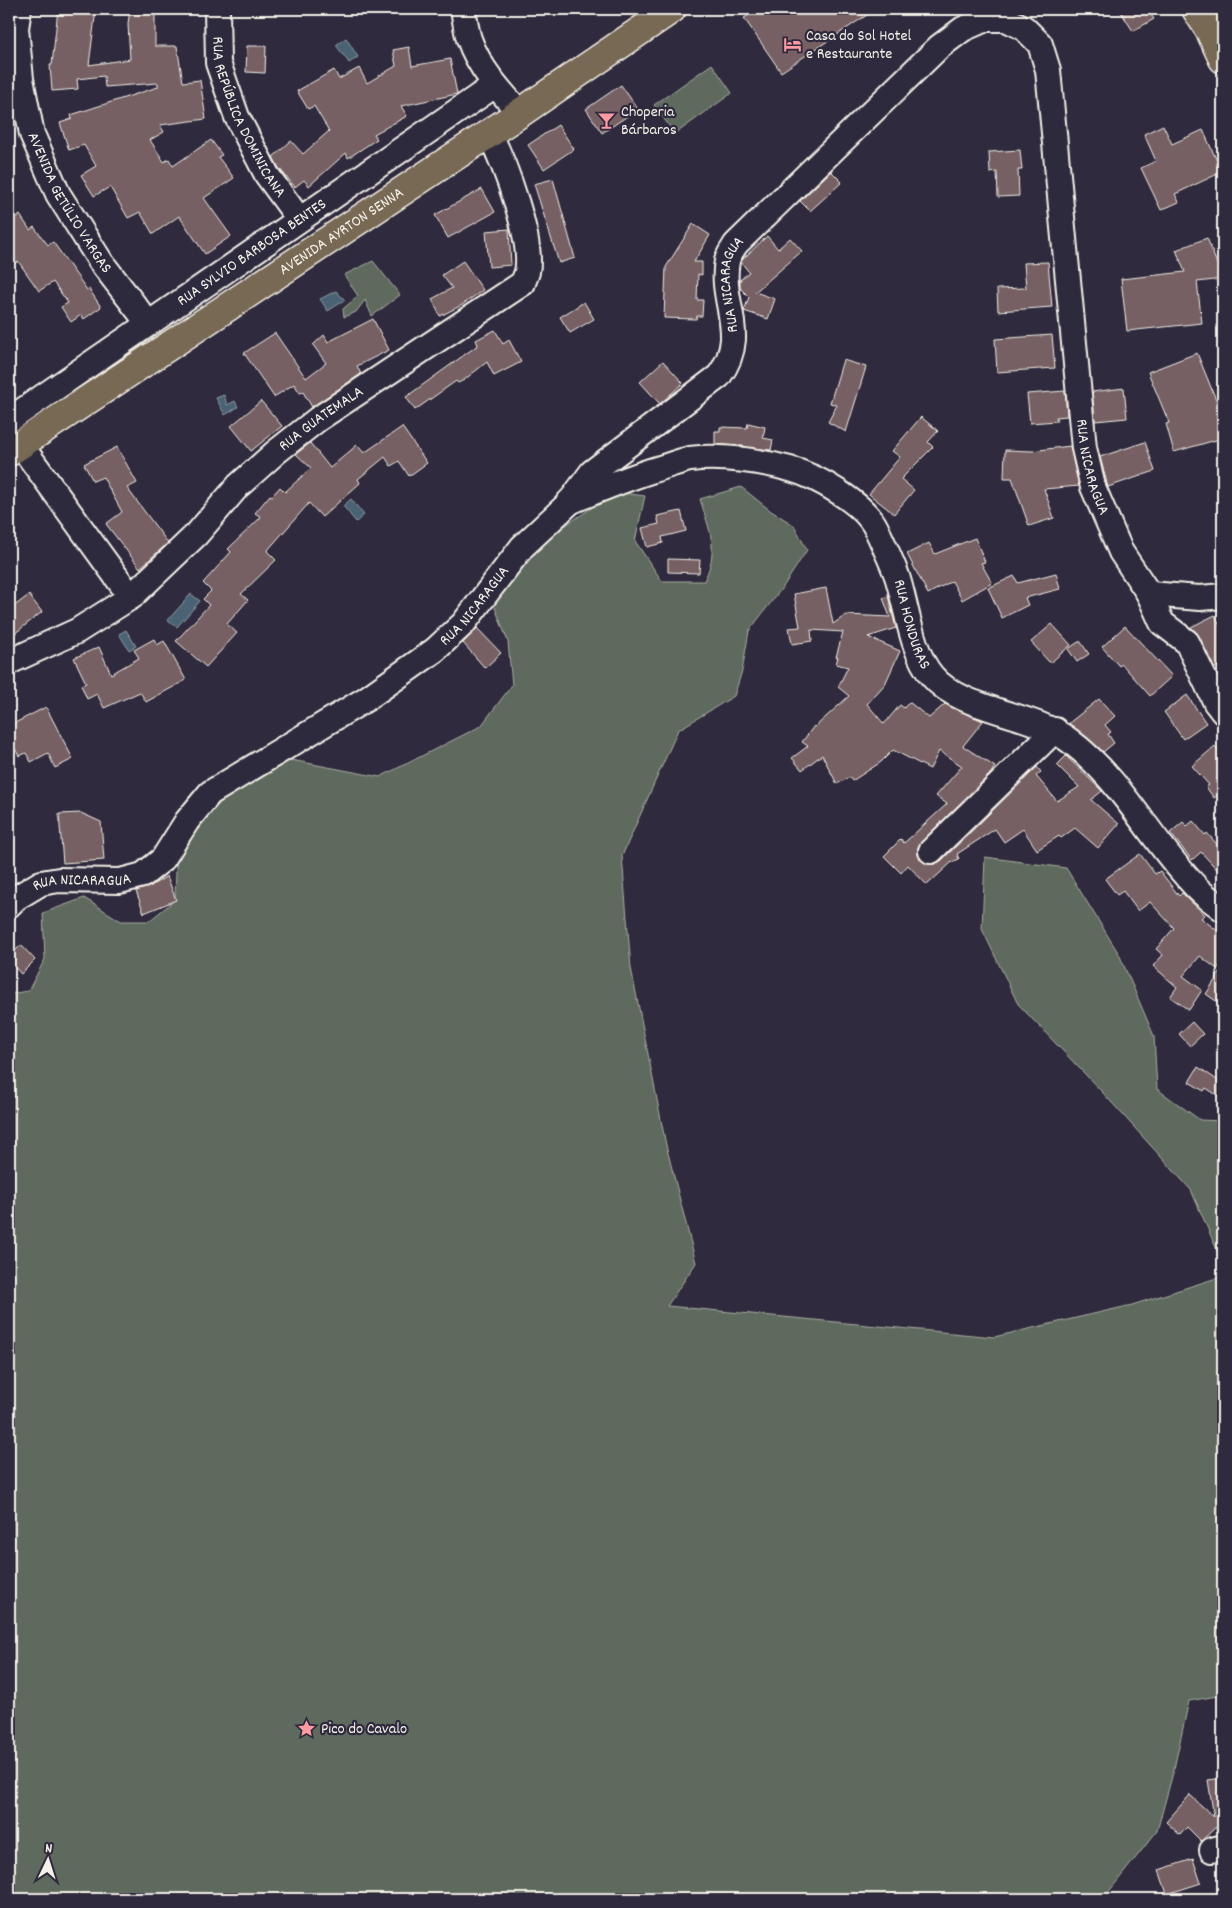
<svg xmlns="http://www.w3.org/2000/svg" width="1232" height="1908" viewBox="0 0 1232 1908" font-family="Dekko,sans-serif">
<style>
.green{fill:#5f6a5e;stroke:#aaaea3}
.water{fill:#4a6374;stroke:#8e9ca2}
.building{fill:#766164;stroke:#f4f1e8}
.lines{fill:none;stroke-linecap:round;stroke-linejoin:round}
.minor-casing{stroke:#f4f1e8;stroke-width:28}
.major-casing{stroke:#f4f1e8;stroke-width:31}
.minor{stroke:#2f2a3d;stroke-width:24}
.major{stroke:#786954;stroke-width:28}
.labels{text-anchor:middle;dominant-baseline:central;stroke-width:4.5;stroke-linejoin:round;paint-order:stroke}
.poi-label{font-size:16px;fill:#f4f1e8;stroke:#2f2a3d;text-anchor:start}
.street-label{font-size:16px;fill:#f4f1e8;stroke:#2f2a3d}
</style>
<rect width="100%" height="100%" fill="#2f2a3d"/>
<filter id="ink" filterUnits="userSpaceOnUse"><feTurbulence type="fractalNoise" baseFrequency=".02" numOctaves="2"/><feDisplacementMap in="SourceGraphic" scale="10" xChannelSelector="R" yChannelSelector="G"/><feConvolveMatrix kernelMatrix="1 2 1 2 8 2 1 2 1" color-interpolation-filters="sRGB"/></filter>
<g filter="url(#ink)">
<g class="green">
<polygon points="712,64 732,93 675,134 654,105"/>
<polygon points="373,261 400,295 372,316 365,300 356,312 344,317 343,309 358,296 344,275"/>
<path d="M741,487L771,511L794,525L807,550L785,584L749,631L742,671L734,696L678,730L622,856L631,968L666,1145L696,1263L667,1306L994,1337L1132,1305L1223,1276V1695L1189,1701L1173,1773L1157,1831L1103,1899H9V994L28,991L45,959L43,913L84,898L121,921H149L175,900L177,840L221,784L286,759L380,777L481,726L512,685L508,642L491,597L523,554L615,492L645,496L635,541L662,581H704C720,549 709,530 700,499Z"/>
<polygon points="985,857 1066,868 1119,954 1154,1036 1157,1089 1200,1120 1223,1121 1223,1264 1191,1190 1103,1093 1018,1004 982,929"/>
</g>
<g class="water">
<polygon points="346,38 358,57 349,63 336,45"/>
<polygon points="336,291 345,300 328,311 320,299"/>
<polygon points="224,395 227,405 235,401 238,407 225,415 216,398"/>
<polygon points="351,499 364,515 356,522 343,506"/>
<polygon points="191,594 200,601 177,627 168,620"/>
<polygon points="126,630 136,646 129,650 119,634"/>
</g>
<g class="building">
<polygon points="58,9 96,9 89,65 130,59 128,24 130,9 155,9 155,46 177,46 183,82 200,80 206,119 160,125 164,132 150,140 164,162 169,159 173,166 211,140 222,155 218,157 234,178 204,198 231,236 205,254 179,216 153,234 140,212 128,218 110,187 94,196 81,175 96,166 84,145 69,150 60,123 72,119 71,115 158,87 158,83 105,87 104,76 77,79 78,89 52,91 50,65 52,65"/>
<polygon points="759,9 876,9 781,72 744,18"/>
<polygon points="1119,9 1147,9 1154,19 1133,31"/>
<polygon points="247,46 266,46 265,73 246,72"/>
<polygon points="409,47 412,66 450,59 457,94 401,106 407,116 374,134 377,139 348,158 346,153 309,186 304,180 295,187 279,168 273,157 291,141 303,154 329,131 314,106 308,109 297,91 334,70 339,79 359,68 367,83 396,66 393,50"/>
<polygon points="621,85 638,109 602,133 586,109"/>
<polygon points="558,125 574,149 544,169 528,145"/>
<polygon points="1163,125 1172,144 1203,130 1222,172 1175,194 1179,202 1161,210 1141,168 1156,161 1144,134"/>
<polygon points="1020,150 1022,170 1018,170 1019,196 998,197 997,172 990,173 989,152"/>
<polygon points="831,171 842,182 810,211 800,201"/>
<polygon points="553,179 575,258 559,263 534,184"/>
<polygon points="482,189 495,212 448,238 435,215"/>
<polygon points="20,215 30,230 34,227 48,245 53,242 87,290 89,289 101,307 84,319 81,315 71,322 61,307 68,303 53,282 39,291 18,261 9,267 9,223"/>
<polygon points="693,224 710,235 694,262 702,262 702,275 698,274 697,300 703,300 702,316 697,316 696,319 664,318 666,267"/>
<polygon points="509,229 511,265 489,267 486,231"/>
<polygon points="767,236 778,249 790,238 802,251 755,292 775,299 768,319 744,311 749,297 740,288 740,280 749,272 741,262 743,259"/>
<polygon points="1207,238 1217,264 1223,264 1223,279 1197,282 1202,323 1127,331 1121,279 1185,272 1176,250"/>
<polygon points="463,261 483,290 462,305 440,316 432,299 452,288 442,275"/>
<polygon points="1048,262 1052,307 998,311 997,289 1026,288 1024,263"/>
<polygon points="584,302 594,319 570,333 560,317"/>
<polygon points="373,319 389,350 357,366 361,374 312,407 303,392 300,393 294,384 274,397 244,353 275,333 306,378 326,363 313,345 324,335 328,342"/>
<polygon points="495,330 503,344 509,340 521,362 494,376 487,362 464,380 458,383 456,381 415,410 406,397 478,345 476,340"/>
<polygon points="1052,335 1055,368 997,372 995,339"/>
<polygon points="1197,353 1219,407 1223,405 1223,438 1174,452 1166,424 1169,423 1148,372"/>
<polygon points="843,360 866,367 846,432 828,422 837,405 830,403"/>
<polygon points="663,361 683,383 660,404 640,382"/>
<polygon points="1124,388 1127,418 1095,421 1092,392"/>
<polygon points="1065,391 1067,416 1056,417 1057,421 1030,423 1027,394"/>
<polygon points="261,401 282,426 251,451 231,426"/>
<polygon points="921,417 938,431 928,442 933,447 901,479 914,490 894,514 869,494 900,457 892,451"/>
<polygon points="748,423 765,427 763,438 773,440 771,450 715,444 715,431 720,431 720,427 747,428"/>
<polygon points="402,427 427,463 409,476 399,461 391,466 385,457 358,479 360,483 322,517 309,503 267,551 276,560 241,594 248,600 227,624 237,633 206,667 176,641 209,605 203,599 211,591 203,583 231,552 228,549 261,517 255,513 270,495 272,496 280,487 285,492 311,468 296,454 310,443 330,468 357,445 364,453"/>
<polygon points="1145,442 1155,471 1108,487 1100,457"/>
<polygon points="1070,446 1079,486 1044,489 1054,518 1029,526 1012,478 1004,478 1005,450 1032,451"/>
<polygon points="117,447 137,483 127,488 168,543 140,568 106,524 122,512 103,477 93,481 84,464"/>
<polygon points="681,511 686,531 662,537 663,543 647,547 642,528 659,524 657,516"/>
<polygon points="975,538 985,562 981,563 992,583 962,600 952,581 928,594 907,554 929,543 935,554"/>
<polygon points="668,559 700,560 699,573 668,572"/>
<polygon points="1056,573 1060,589 1025,598 1028,605 1002,618 988,588 1014,576 1018,583"/>
<polygon points="826,588 833,624 846,615 890,617 883,598 888,596 896,628 868,637 900,651 885,684 867,704 884,724 900,705 904,708 909,702 929,718 945,704 983,721 963,746 995,767 990,774 921,842 918,847 918,854 922,861 927,864 934,864 941,861 1037,767 1041,772 1036,776 1057,801 1079,787 1057,765 1066,756 1102,791 1091,800 1119,824 1098,848 1075,828 1061,838 1059,836 1037,850 1023,829 1004,842 995,829 957,854 959,859 952,862 927,885 908,865 901,873 884,856 901,839 904,843 947,804 936,796 962,766 939,751 930,769 893,750 881,762 852,781 850,777 837,784 822,755 802,770 792,758 808,746 802,742 814,726 815,727 849,696 838,687 848,667 836,664 838,657 836,657 843,632 811,630 812,641 792,644 789,628 800,627 794,594"/>
<polygon points="29,595 42,612 9,638 9,610"/>
<polygon points="1215,615 1223,632 1223,664 1214,668 1199,636 1191,627"/>
<polygon points="1052,624 1071,645 1050,663 1031,642"/>
<polygon points="1125,626 1172,676 1150,696 1122,664 1119,666 1102,647"/>
<polygon points="477,628 501,653 485,668 463,643"/>
<polygon points="154,639 157,645 164,641 186,680 146,702 140,692 104,708 97,694 87,699 81,685 86,683 74,658 99,647 111,674 139,658 134,650"/>
<polygon points="1080,641 1089,654 1077,662 1068,649"/>
<polygon points="1187,695 1206,723 1183,739 1164,712"/>
<polygon points="1099,699 1115,716 1105,725 1111,732 1108,734 1114,743 1103,752 1069,723"/>
<polygon points="46,707 73,759 55,768 48,753 31,762 26,753 19,756 9,738 9,726"/>
<polygon points="1215,746 1223,755 1223,801 1218,795 1214,798 1206,787 1209,785 1192,766"/>
<polygon points="81,813 101,822 104,860 63,863 59,814"/>
<polygon points="1193,821 1205,835 1207,833 1223,851 1223,876 1201,852 1192,860 1170,833 1183,822 1187,826"/>
<polygon points="1140,854 1155,874 1160,871 1179,896 1182,893 1205,915 1201,918 1223,935 1223,962 1217,969 1200,956 1183,976 1202,990 1189,1010 1170,997 1177,987 1153,966 1163,955 1156,949 1174,928 1150,902 1138,911 1123,891 1117,895 1105,879"/>
<polygon points="167,876 176,900 144,913 136,891 151,886"/>
<polygon points="21,945 35,960 21,974 9,961 9,957"/>
<polygon points="1223,968 1223,1006 1206,994"/>
<polygon points="1192,1022 1203,1034 1190,1046 1179,1034"/>
<polygon points="1198,1067 1223,1084 1223,1099 1206,1088 1204,1091 1189,1082"/>
<polygon points="1223,1778 1223,1831 1217,1831 1216,1827 1201,1841 1187,1827 1180,1835 1166,1822 1190,1795 1214,1817 1208,1780"/>
<polygon points="1193,1859 1201,1883 1167,1894 1159,1870"/>
</g>
<g class="lines">
<defs>
<g id="minor">
<path id="s1" d="M19,9L16,28L21,79L32,134L58,194L101,262L148,323"/>
<path id="s2" d="M217,9L218,63L237,117L267,175L299,219"/>
<path d="M463,9C465,19 466,30 469,39C479,68 500,91 520,113"/>
<polyline points="1210,31 1215,9"/>
<path id="s3" d="M9,420L495,85"/>
<polyline points="20,444 131,597"/>
<path id="s4" d="M569,502C599,490 629,477 660,468C670,465 680,461 690,459C720,455 761,461 790,469C816,476 864,503 876,528C883,543 891,560 897,576C907,607 911,651 932,676C961,711 1032,712 1070,741C1123,781 1150,840 1196,887C1204,896 1214,902 1223,909"/>
<polyline points="1149,594 1200,598 1223,596"/>
<path id="s5" d="M9,662L77,631L131,597L197,534L238,486L276,452L318,419L523,283C524,279 526,276 527,272C534,241 504,162 489,133"/>
<polyline points="931,851 1055,730"/>
<path id="s6" d="M9,905L16,898L41,883L59,880L120,881L143,875L163,859L187,821L210,793L366,699L435,650L463,624L522,547L569,503L592,472L719,376C750,334 719,303 727,261C728,255 733,249 736,244L939,47L963,29L986,19H1006L1024,28L1040,44L1048,70L1084,448L1093,487L1121,552L1149,594L1162,623L1187,642L1216,703L1223,712"/>
<polyline points="1212,1850 1223,1847"/>
</g>
<g id="major">
<polyline points="1196,9 1210,31 1223,59"/>
<path id="s7" d="M9,452L520,113L672,9"/>
</g>
</defs>
<use href="#minor" class="minor-casing"/>
<use href="#major" class="major-casing"/>
<use href="#minor" class="minor"/>
<use href="#major" class="major"/>
</g>
</g>
<defs>
<symbol id="hotel-bare" viewBox="-9 -9 18 18"><path d="M-6-4.5h1.5V1H6V5H4.5V3h-9V5H-6ZM-4 0a1.8 1.8 0 1 1 3.6 0ZM.5 0V-2.5h3Q6-2.5 6 0Z" fill="#ff9aa2" stroke="#2f2a3d" stroke-width="2.5" paint-order="stroke"/></symbol>
<symbol id="bar-bare" viewBox="-9 -9 18 18"><path d="M-6-5H6L.8 .8V4.5H3.5V6h-7V4.5H-.8V.8Z" fill="#ff9aa2" stroke="#2f2a3d" stroke-width="2.5" paint-order="stroke"/></symbol>
<symbol id="sight-bare" viewBox="-9 -9 18 18"><path d="M0-6L1.8-2.2L6-1.7L2.9 1.2L3.7 5.4L0 3.3L-3.7 5.4L-2.9 1.2L-6-1.7L-1.8-2.2Z" fill="#ff9aa2" stroke="#2f2a3d" stroke-width="2.5" paint-order="stroke"/></symbol>
</defs>
<g fill-rule="evenodd">
<use href="#hotel-bare" x="780" y="32" width="25" height="25"/>
<use href="#bar-bare" x="594" y="108" width="25" height="25"/>
<use href="#sight-bare" x="294" y="1716" width="25" height="25"/>
</g>
<g class="labels">
<g class="poi-label">
<text x="806" y="36">Casa do Sol Hotel<tspan x="806" dy="18">e Restaurante</tspan></text>
<text x="621" y="112">Choperia<tspan x="621" dy="18">Bárbaros</tspan></text>
<text x="321" y="1729">Pico do Cavalo</text>
</g>
<g class="street-label">
<text stroke="none"><textPath href="#s2" startOffset="115">RUA REPÚBLICA DOMINICANA</textPath></text>
<text stroke="none"><textPath href="#s1" startOffset="205">AVENIDA GETÚLIO VARGAS</textPath></text>
<text stroke="none"><textPath href="#s7" startOffset="399">AVENIDA AYRTON SENNA</textPath></text>
<text stroke="none"><textPath href="#s3" startOffset="295">RUA SYLVIO BARBOSA BENTES</textPath></text>
<text stroke="none"><textPath href="#s6" startOffset="1009">RUA NICARAGUA</textPath></text>
<text stroke="none"><textPath href="#s5" startOffset="400">RUA GUATEMALA</textPath></text>
<text stroke="none"><textPath href="#s6" startOffset="1879">RUA NICARAGUA</textPath></text>
<text stroke="none"><textPath href="#s6" startOffset="575">RUA NICARAGUA</textPath></text>
<text stroke="none"><textPath href="#s4" startOffset="439">RUA HONDURAS</textPath></text>
<text stroke="none"><textPath href="#s6" startOffset="80">RUA NICARAGUA</textPath></text>
</g>
</g>
<rect width="1232" height="1908" fill="none" stroke="#2f2a3d" stroke-width="30"/>
<rect x="15" y="15" width="1202" height="1878" fill="none" stroke="#f4f1e8" stroke-width="2" filter="url(#ink)"/>
<g transform="translate(48 1860) rotate(4)" stroke="#2f2a3d" stroke-width="4" paint-order="stroke">
<path d="M0-4L9 19L0 12L-9 19Z" fill="#f4f1e8"/>
<text y="-8" font-size="14" font-weight="bold" text-anchor="middle" fill="#f4f1e8">N</text>
</g>
</svg>
